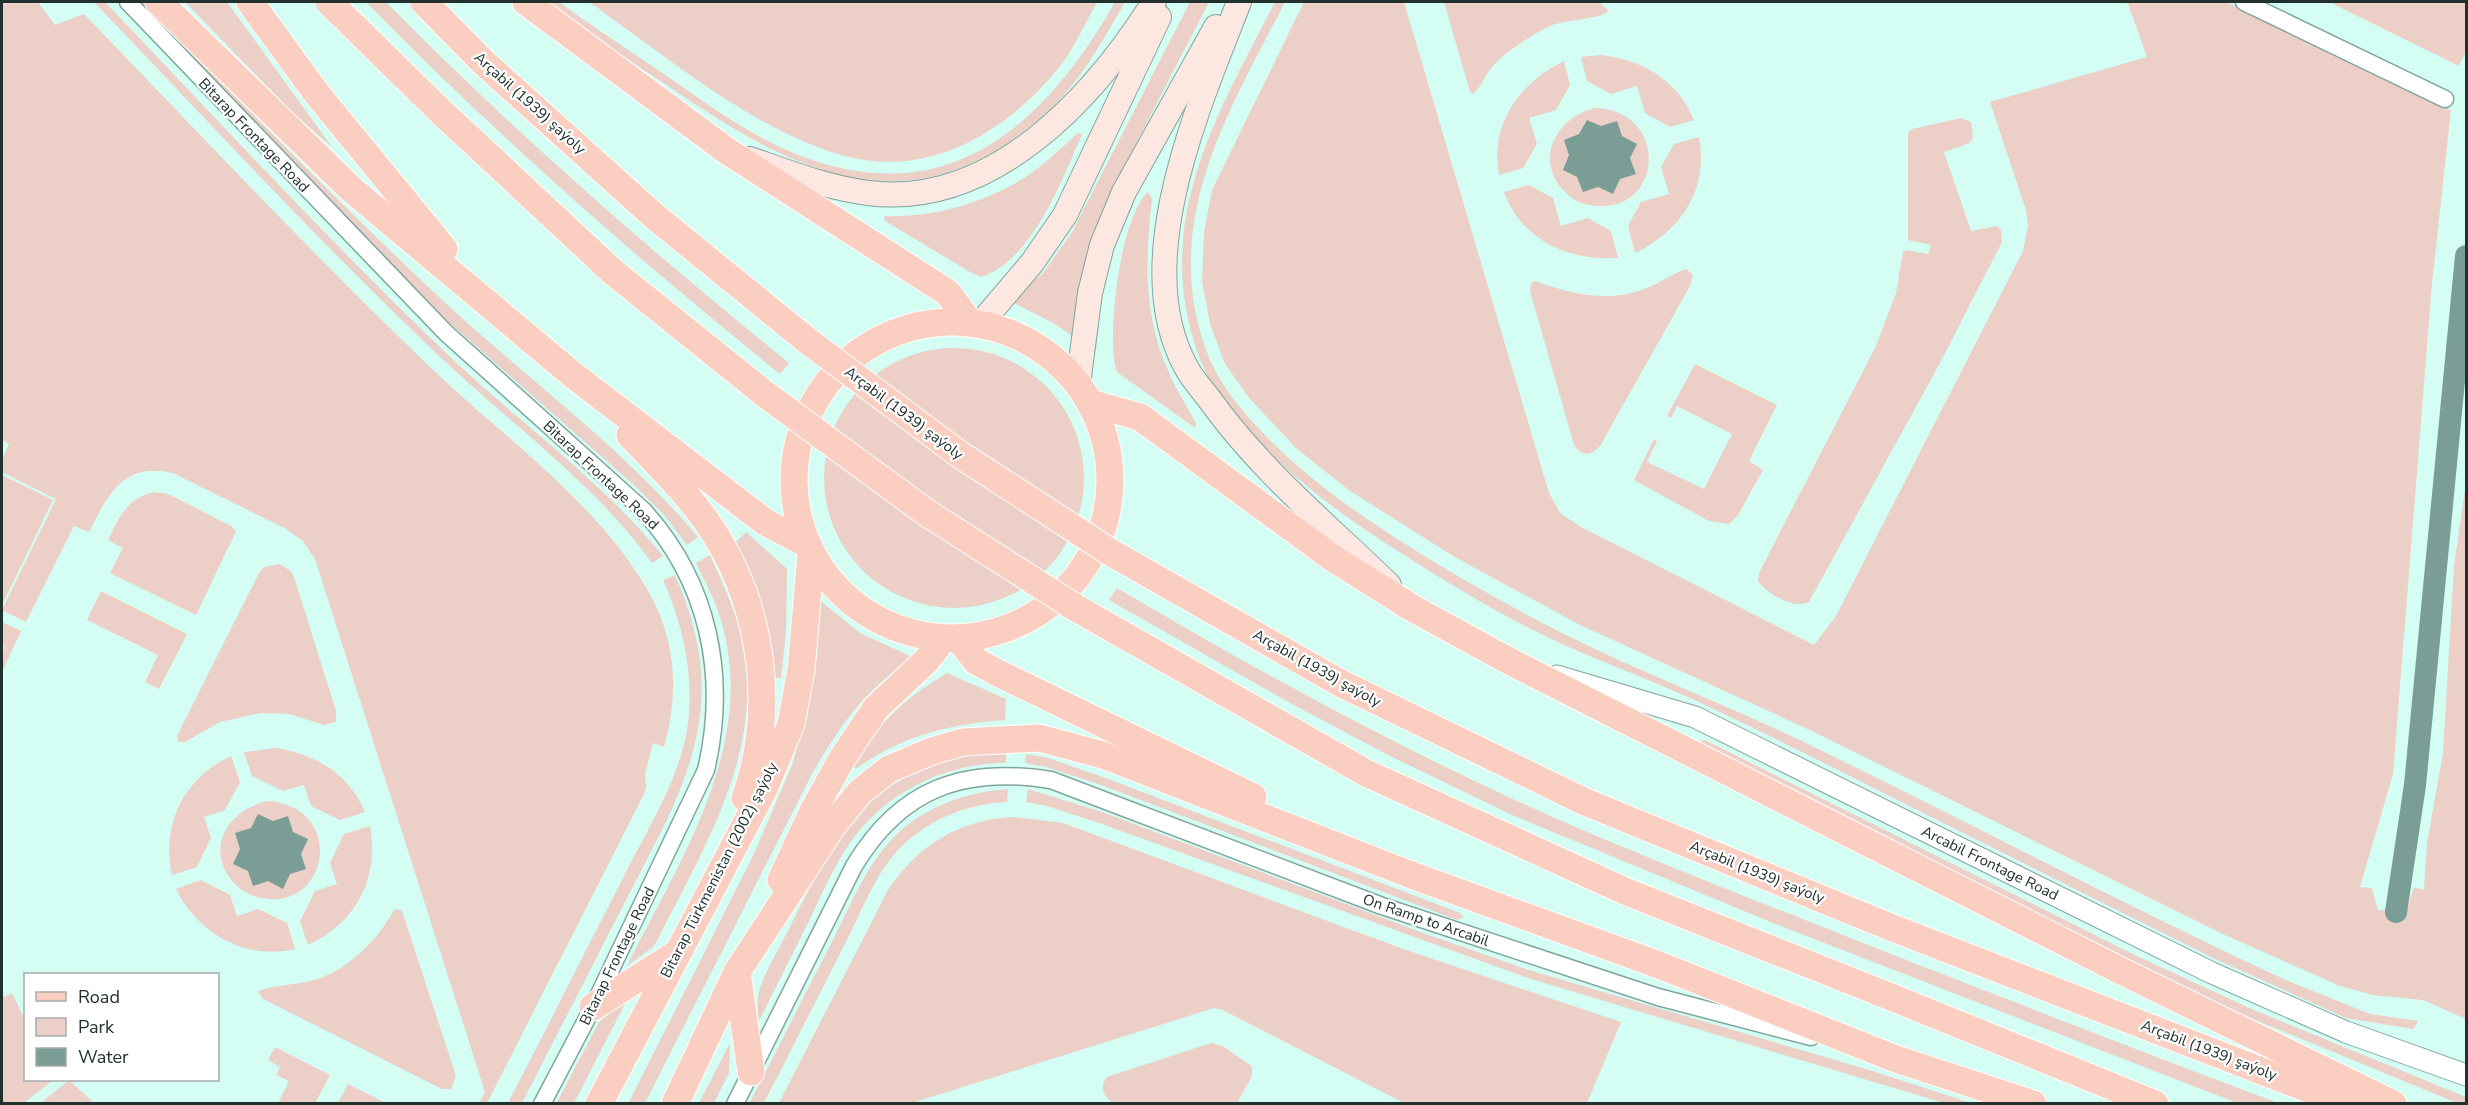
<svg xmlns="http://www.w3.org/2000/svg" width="2468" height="1105" viewBox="0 0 2468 1105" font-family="'Nunito Sans',sans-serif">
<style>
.green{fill:#eccfc6}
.water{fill:#7a9d96}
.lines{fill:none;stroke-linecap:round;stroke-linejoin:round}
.canal{stroke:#7a9d96;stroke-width:22}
.minor-casing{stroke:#7fa69e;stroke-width:19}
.tertiary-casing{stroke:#7fa69e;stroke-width:23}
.secondary-casing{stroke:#7fa69e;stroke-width:26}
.primary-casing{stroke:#fff;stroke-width:29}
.minor{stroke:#fff;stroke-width:16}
.tertiary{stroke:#fff;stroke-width:21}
.secondary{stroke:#fce7e1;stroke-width:24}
.primary{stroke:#facfc2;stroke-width:27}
.primary-bridge-casing{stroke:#fff;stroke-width:29;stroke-linecap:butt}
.primary-bridge{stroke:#facfc2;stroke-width:27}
.labels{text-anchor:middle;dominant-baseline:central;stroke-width:4.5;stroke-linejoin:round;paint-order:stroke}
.street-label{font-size:15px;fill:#21312d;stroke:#fff}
</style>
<rect width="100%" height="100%" fill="#d4fdf4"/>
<g class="green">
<path d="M2,2H38L55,25L84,14C198,132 310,252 428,365C503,438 604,506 653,600C677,647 678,697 664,747L653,743L645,774L646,788L643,796L487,1103H479L485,1092L315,559L303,541L286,529L173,473C123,462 109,493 89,532L74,526L26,622L2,610L56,499L2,472V460L9,444L2,440Z"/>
<path d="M94,2H105C217,119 327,239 444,351C515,420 600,478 663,556L652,563C594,482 508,422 437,354C318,241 207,120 94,2Z"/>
<path d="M137,2H143C244,105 345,210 452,309C534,384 626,451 698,537L687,545L665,516L635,486L443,317Z"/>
<polygon points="185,2 227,2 332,147 295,115"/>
<path d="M366,2H386C513,131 648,249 789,363L780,374C635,257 496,135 366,2Z"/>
<path d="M544,2H559C593,27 629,50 664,74C707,104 754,139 804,157C951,212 1047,122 1115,2H1125C1103,40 1080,83 1047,112C912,234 798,175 668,86C626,58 584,31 544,2Z"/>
<path d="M589,2H1097C1086,22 1075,46 1061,65C1009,130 931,179 845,156C755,132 665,55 589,2Z"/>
<polygon points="1190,2 1209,2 1106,202 1088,249 1081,276 1078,340 1055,324 1010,301 1043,273 1071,234"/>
<path d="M1275,2H1285C1228,113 1160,221 1206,350C1217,381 1239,408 1261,431C1305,477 1356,513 1410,547C1450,572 1490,595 1531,617C1620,665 1717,700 1808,744C1968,822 2126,906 2288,981L2370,1014L2418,1021L2413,1029L2346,1018L2213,958C2076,890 1940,821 1804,753C1766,734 1728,716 1690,698C1637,674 1582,655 1531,629C1486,606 1443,580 1401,553C1352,522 1305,489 1264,447C1237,420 1209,388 1197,351C1152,220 1217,115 1275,2Z"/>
<polygon points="1304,2 1404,2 1549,493 1560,513 1581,527 1814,645 1836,616 2023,251 2028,226 2026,210 1990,102 2147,57 2128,4 2123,2 2227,2 2451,110 2432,283 2393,774 2360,887 2372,888 2378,910 2406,911 2414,887 2424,890 2427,843 2443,753 2454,566 2466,483 2466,1019 2423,1000 2373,995 2340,986 2223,934 1812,731 1578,624 1453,556 1350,491 1297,449 1250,399 1225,364 1210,324 1202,281 1204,232 1212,190"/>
<path d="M1444,2H1600L1609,11C1600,20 1561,19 1546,28C1527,38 1506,51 1492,67C1485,75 1481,87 1473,94L1470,92Z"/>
<polygon points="2329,2 2466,2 2466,51 2459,66"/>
<path d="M1600,55C1641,59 1678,80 1694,120L1670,127L1645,113L1637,86L1611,94L1587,81L1581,57Z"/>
<path d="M1564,61L1570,85L1556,110L1529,118L1537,144L1523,168L1499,175C1490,124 1519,83 1564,61Z"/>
<path d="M1596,108C1668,111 1664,209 1599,206C1585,206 1573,201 1563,190C1534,157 1558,116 1596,108Z"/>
<path d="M1961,118L1971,122L1973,138L1970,143L1944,152L1971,231L1997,226L2001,230L2002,242L1941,361L1809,602C1794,610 1766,593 1758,581L1759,573L1876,346L1896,293L1903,252L1906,250L1928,254L1931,245L1908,240V133L1912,129Z"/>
<path d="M1078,133L1082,135C1061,181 1033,260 981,277L970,272L885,221L884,216C931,218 980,204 1021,180C1041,168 1060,149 1078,133Z"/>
<path d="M1699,137C1709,189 1681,231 1635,253L1628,226L1641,202L1669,194L1661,167L1674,144Z"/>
<path d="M1529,185L1553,198L1561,226L1588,218L1611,231L1618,258C1569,261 1522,241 1504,192Z"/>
<path d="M1148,192L1152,199C1145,261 1143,317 1170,375C1177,392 1188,407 1196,424L1195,428L1117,372C1105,338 1121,215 1148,192Z"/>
<path d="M1686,269L1693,275L1690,286L1600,446C1591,456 1582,457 1574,445L1530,291L1531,283L1535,281C1571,294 1607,303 1644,289C1658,284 1672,274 1686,269Z"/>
<circle cx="954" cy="478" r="130"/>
<polygon points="1695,364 1777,405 1749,461 1763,470 1738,515 1729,524 1709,521 1634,480 1654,439 1657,441 1647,462 1704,489 1732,434 1677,406 1671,418 1667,416"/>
<polygon points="2,475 53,500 2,605"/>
<path d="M154,492L168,494L231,526L236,531L196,615L110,573L123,548L108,540C119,518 127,498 154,492Z"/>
<path d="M746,532L787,569L786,632L781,678H775C770,630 756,586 736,542Z"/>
<path d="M710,555C723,584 737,613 743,645C764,752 704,847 658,939L653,947L627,966C682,856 763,736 717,608C712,593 703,578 696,563Z"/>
<polygon points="279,564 291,571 295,580 336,711 336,722 324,725 289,714 261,713 220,722 185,742 178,742 177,736 259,573 264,567"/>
<path d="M675,575C715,667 708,731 667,820L522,1103H508C547,1028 585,952 624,876C647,830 678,782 687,730C695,679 684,627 663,580Z"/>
<path d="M1117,588C1247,665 1380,738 1517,801C1618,847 1722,887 1825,928C1975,987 2126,1046 2278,1103H2237L1778,925L1512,815L1390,756L1292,704L1109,600Z"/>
<polygon points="101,591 187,634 159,689 145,682 158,655 87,620"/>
<path d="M817,598L860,633L912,657C863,694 844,719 813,772L645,1103L628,1104L753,856L793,763L805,716Z"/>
<polygon points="2,622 21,631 2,672 2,653 5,646 2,645"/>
<path d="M947,673L1006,699L1005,720C950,724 902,736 857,768L853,767L852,765C884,719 898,703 947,673Z"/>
<polygon points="1705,740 2139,957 2256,1011 2466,1097 2466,1103 2457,1103 2253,1019 2135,965 1704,746 1700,742"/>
<path d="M275,748C316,754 349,774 365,812L340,820L311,806L304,785L283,791L252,776L244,752Z"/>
<path d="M987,751H1006V763C946,763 885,792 850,843C834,866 822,893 810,919C793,953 776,987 759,1021C758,1013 757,1005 758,998C760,978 781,946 790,927C842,824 866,774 987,751Z"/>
<polygon points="1026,754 1048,758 1103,777 1460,913 1464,917 1457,920 1101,785 1046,767 1025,763"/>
<path d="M231,756L240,782L225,810L204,817L211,838L197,867L172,875C161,824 184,778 231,756Z"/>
<path d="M1008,789L1007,802C968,804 932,818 903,845C877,870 863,908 847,940C819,994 792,1049 764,1103L749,1104C778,1048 806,992 835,936C852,902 868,862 896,835C927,806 966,792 1008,789Z"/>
<polygon points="1028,789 1102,812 1415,930 1532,971 1869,1070 1971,1103 1944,1103 1531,979 1099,823 1047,806 1026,802"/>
<path d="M268,801C344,807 330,904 269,899C255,898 243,893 233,882C204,848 229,809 268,801Z"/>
<path d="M1014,817L1063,823L1406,950L1621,1022L1587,1103H1404L1223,1010L1214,1008L912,1103H779L888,890C919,844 959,820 1014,817Z"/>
<path d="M370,826C380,877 356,923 308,945L300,921L315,891L337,884L330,863L344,834Z"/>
<path d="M201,880L230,895L237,916L258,909L287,923L295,949C246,961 197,933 176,889Z"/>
<path d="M395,909L402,911L456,1076L451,1089H442L263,999L258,992C263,986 309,984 321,978C355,964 377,939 395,909Z"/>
<polygon points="12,993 25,1020 26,1080 53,1080 24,1103 2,1103 2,998"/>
<polygon points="628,998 574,1103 556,1104 599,1022"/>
<polygon points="730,1043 729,1073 714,1103 699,1103"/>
<path d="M1211,1043L1222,1046L1252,1066V1076L1237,1103H1113C1103,1095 1099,1088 1107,1077Z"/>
<polygon points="275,1047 330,1075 315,1103 278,1103 289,1081 276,1075 280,1067 268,1060"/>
<polygon points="69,1080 94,1103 41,1103"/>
<polygon points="348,1084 386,1103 338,1103"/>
</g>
<g class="water">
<polygon points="1587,120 1601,126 1617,121 1622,136 1637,144 1630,158 1636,174 1620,179 1613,194 1598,187 1583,192 1577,177 1563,170 1569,155 1564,140 1579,134"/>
<polygon points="258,814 273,821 288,816 293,832 308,839 301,854 306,869 290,874 283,889 268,881 253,886 248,871 233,864 240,849 235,833 251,828"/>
</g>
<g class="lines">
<polyline class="canal" points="2396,912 2415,785 2466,256"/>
<defs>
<g id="minor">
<path d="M128,2L446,333L643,510C709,582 728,676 706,770L593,1007L542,1104"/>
<polyline points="2244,2 2445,99"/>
<path d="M735,1104L854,866C901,788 964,766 1051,780L1382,906L1658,997L1811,1037"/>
</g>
<polyline id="tertiary" points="1557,676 1695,717 2212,973 2346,1032 2466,1075"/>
<g id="secondary">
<path d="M1239,2C1200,103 1128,262 1186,367C1192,379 1202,389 1210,400C1260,470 1327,525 1389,585"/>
<path d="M750,159C788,172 827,188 868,193C993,209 1094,97 1154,2"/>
<polyline points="980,324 1032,263 1065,215 1159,17"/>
<polyline points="1078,384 1090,293 1102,245 1124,192 1216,27"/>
</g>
<g id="primary">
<polyline points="159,2 351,189 493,308 573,375 765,522 805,543"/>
<polyline points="250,2 317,94 444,249"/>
<polyline points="526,2 727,151 948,293 969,322"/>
<circle cx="952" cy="480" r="158"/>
<polyline points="1090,403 1140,417 1331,557 1412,608 1509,661 2119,970 2393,1104"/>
<path d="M630,435C660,467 695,500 718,539C764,615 775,715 745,798"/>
<polyline points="958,638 976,661 996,672 1253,797"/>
<polyline points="781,880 814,809 843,757 876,708 926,661 944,638"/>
<polyline points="1890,927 2347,1104"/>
<polyline points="1891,997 2155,1104"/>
<polyline points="593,1007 676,954"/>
<polyline points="751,1072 737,972 833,825 860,792 889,769 932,751 963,742 1039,738 1103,755 1414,876 1659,965 1896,1059 2033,1104"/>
<polyline points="599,1104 764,789 791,724 801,670 811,554"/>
<polyline points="675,1104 737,972"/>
</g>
</defs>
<use href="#minor" class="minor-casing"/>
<use href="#tertiary" class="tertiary-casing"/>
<use href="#secondary" class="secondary-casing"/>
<use href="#primary" class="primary-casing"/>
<use href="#minor" class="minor"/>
<use href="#tertiary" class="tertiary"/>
<use href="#secondary" class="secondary"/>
<use href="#primary" class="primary"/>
<defs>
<g id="primary-bridge">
<polyline points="329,2 438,109 613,272 766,395 927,513 1076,608 1366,773 1627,892 1891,997"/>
<polyline points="424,2 482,61 654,216 809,342 959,454 1110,552 1340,683 1583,801 1890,927"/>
</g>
</defs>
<use href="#primary-bridge" class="primary-bridge-casing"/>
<use href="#primary-bridge" class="primary-bridge"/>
</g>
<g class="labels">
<g class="street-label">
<text transform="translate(530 103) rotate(42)">Arçabil (1939) şaýoly</text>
<text transform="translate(254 135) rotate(46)">Bitarap Frontage Road</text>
<text transform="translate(904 413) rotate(37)">Arçabil (1939) şaýoly</text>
<text transform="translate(601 475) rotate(43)">Bitarap Frontage Road</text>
<text transform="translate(1317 668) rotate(29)">Arçabil (1939) şaýoly</text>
<text transform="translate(1990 863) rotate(26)">Arcabil Frontage Road</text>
<text transform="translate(719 870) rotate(-63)">Bitarap Türkmenistan (2002) şaýoly</text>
<text transform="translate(1757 872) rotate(22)">Arçabil (1939) şaýoly</text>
<text transform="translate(1426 920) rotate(19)">On Ramp to Arcabil</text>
<text transform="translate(617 956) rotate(-64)">Bitarap Frontage Road</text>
<text transform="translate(2209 1050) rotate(21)">Arçabil (1939) şaýoly</text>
</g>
</g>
<rect width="2468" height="1105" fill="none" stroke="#21312d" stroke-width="6"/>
<rect x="24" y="973" width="195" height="108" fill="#ffffff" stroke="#a6adab" stroke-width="1.5"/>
<rect x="36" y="992" width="30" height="9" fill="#facfc2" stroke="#a6adab" stroke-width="1.5"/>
<text x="78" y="1003" font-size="18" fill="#21312d">Road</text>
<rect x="36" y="1018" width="30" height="18" fill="#eccfc6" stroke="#a6adab" stroke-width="1.5"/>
<text x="78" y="1033" font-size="18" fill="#21312d">Park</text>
<rect x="36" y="1048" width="30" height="18" fill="#7a9d96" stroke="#a6adab" stroke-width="1.5"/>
<text x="78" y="1063" font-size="18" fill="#21312d">Water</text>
</svg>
